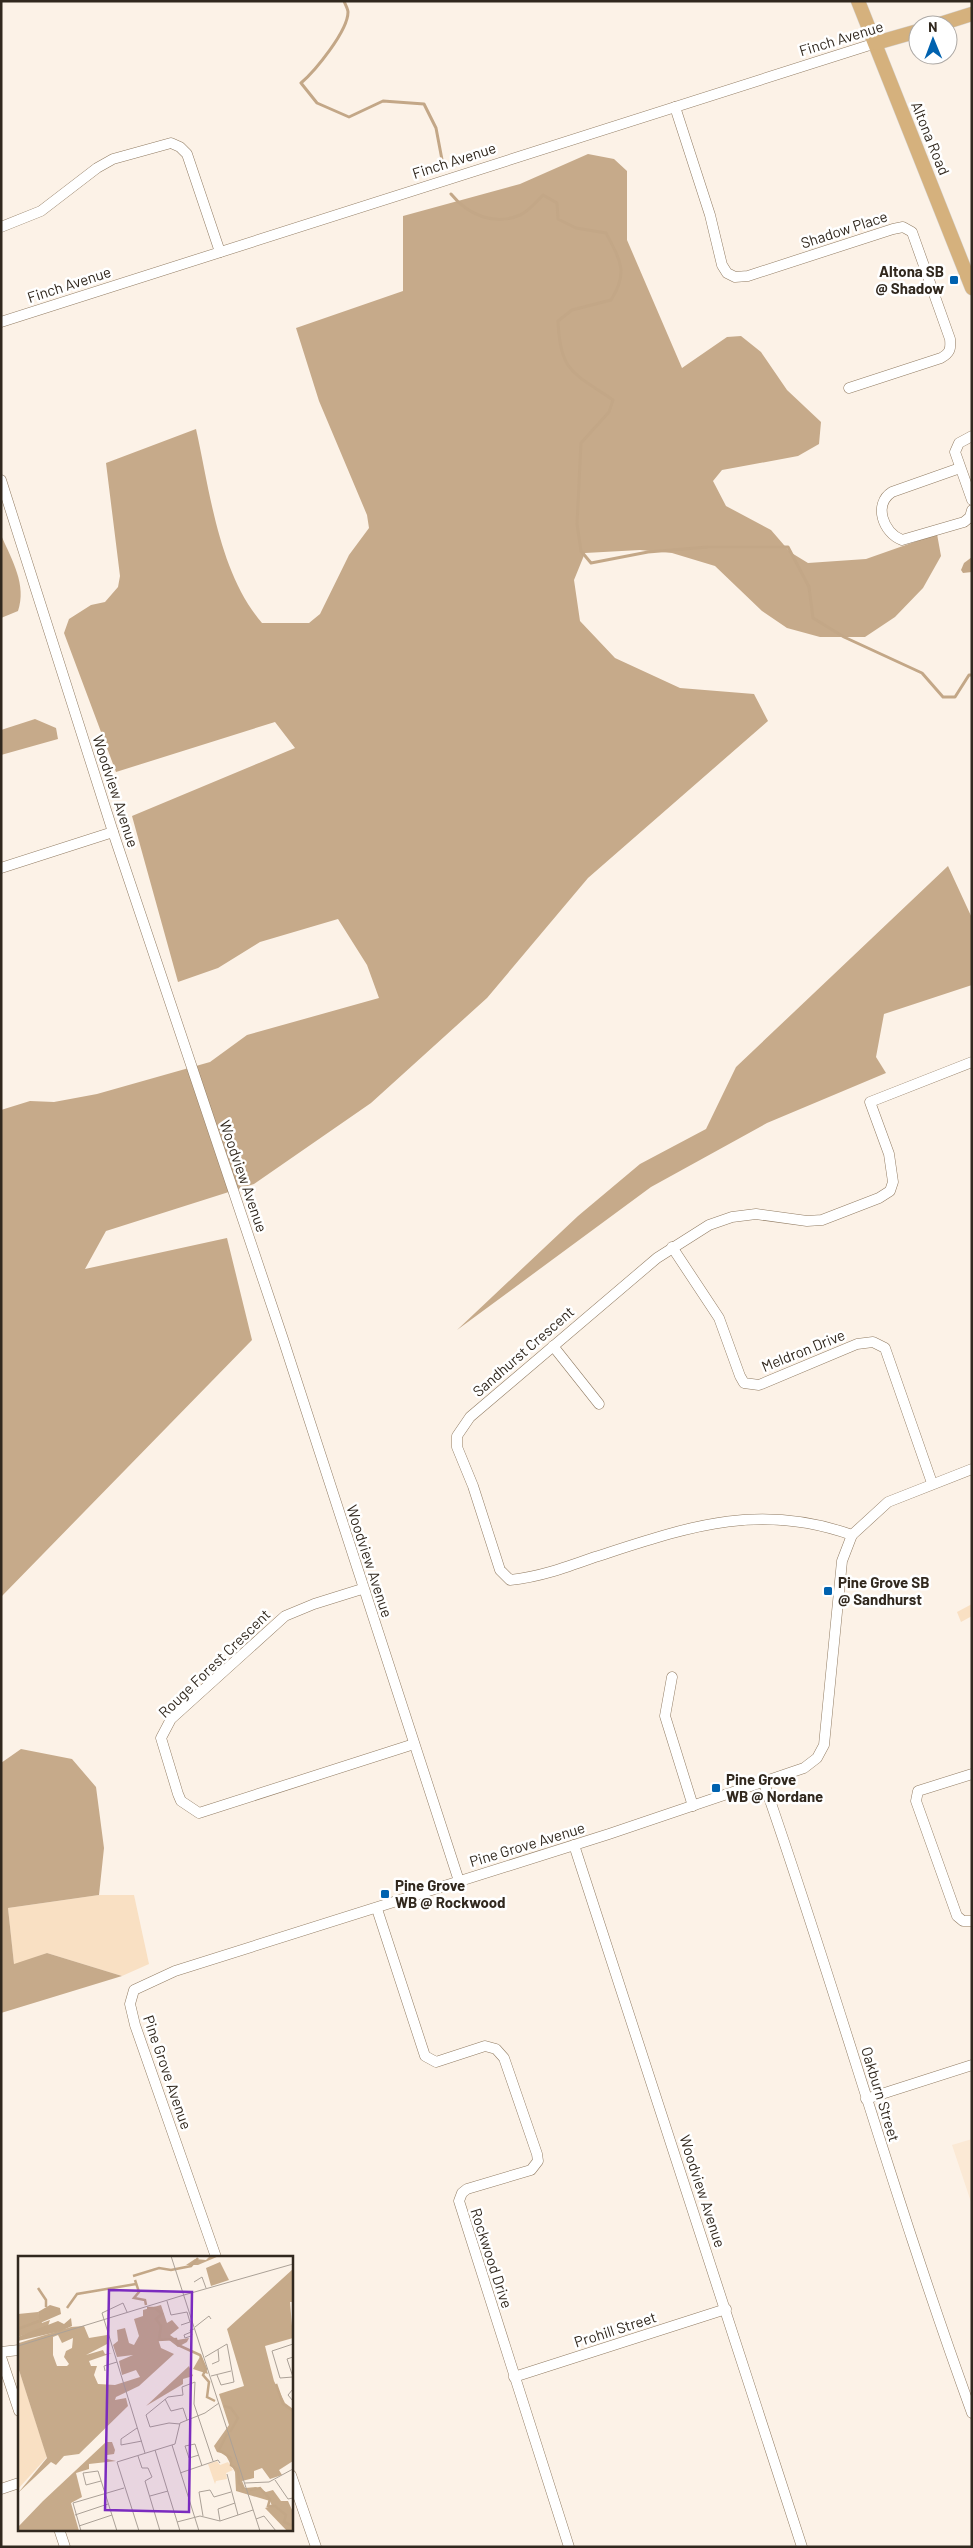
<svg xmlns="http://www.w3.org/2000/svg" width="973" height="2548" viewBox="0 0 973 2548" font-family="Barlow,sans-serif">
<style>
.built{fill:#fbe9d5}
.green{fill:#f9e0c3}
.forest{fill:#c6aa8a}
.water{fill:#c3a787}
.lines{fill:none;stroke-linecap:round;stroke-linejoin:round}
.stream{stroke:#c3a787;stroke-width:3}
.minor-casing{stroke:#917c63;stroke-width:11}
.major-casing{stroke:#d6d4d2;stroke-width:15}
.minor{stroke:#fff;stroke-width:10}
.major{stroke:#d5b17d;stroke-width:14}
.poi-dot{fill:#0062af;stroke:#fff;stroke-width:2}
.labels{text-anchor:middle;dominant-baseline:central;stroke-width:5;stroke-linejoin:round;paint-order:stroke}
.street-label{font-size:15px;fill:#31281e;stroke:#fff}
.poi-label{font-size:15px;font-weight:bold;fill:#31281e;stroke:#fff;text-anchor:start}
.inset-river{fill:none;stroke:#c3a787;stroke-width:2.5}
.inset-road{fill:none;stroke:#aba197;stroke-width:1}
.view{fill:#7b2cbf;fill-opacity:0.15;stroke:#7b2cbf;stroke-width:2.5}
.inset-edge{fill:none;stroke:#31281e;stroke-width:2.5}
</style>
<rect width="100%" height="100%" fill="#fcf2e7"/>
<polygon class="built" points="972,2139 972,2205 952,2145"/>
<g class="green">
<polygon points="972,1604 972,1616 961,1622 957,1612"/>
<polygon points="99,1895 134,1895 149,1964 122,1976 47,1953 14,1965 8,1908"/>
</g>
<g class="forest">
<path d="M588,154L614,159L627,171V240L682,368L727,337L741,336L761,352L787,390L821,422L819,444L798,456L722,470L713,481L726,506L771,530L790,552L808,563L866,559L937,534L941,556L923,588L895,617L865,637H820L787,628L762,611L715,566L672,553L640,550L585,553L574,580L580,621L615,658L680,688L754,694L768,721L588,878L487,998L371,1103L254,1184L106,1231L85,1269L227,1238L252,1340L1,1597V1110L30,1101L54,1102L97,1094L210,1062L247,1035L379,998L367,965L338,919L260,942L218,968L178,982L132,816L295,748L275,722L116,772L64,633L69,619L91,605L105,602L118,587L120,576L106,463L196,429C210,492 219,573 262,623H309L320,614L349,555L369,528L367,515L319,401L296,328L403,291V216L520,184Z"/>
<path d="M1,535C12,560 27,585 18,611L1,618Z"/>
<polygon points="35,719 56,728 58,739 1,755 1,730"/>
<polygon points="948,866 972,918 972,985 884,1014 876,1057 886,1073 767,1123 651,1187 457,1330 578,1216 640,1164 706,1129 736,1067"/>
<polygon points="21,1749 72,1759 96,1787 104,1848 99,1895 8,1908 14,1964 47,1953 122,1976 1,2013 1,1763"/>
</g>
<polygon class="water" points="972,557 972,572 963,573 961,570 964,563"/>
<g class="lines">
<g class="stream">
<path d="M344,1C345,4 348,9 348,12C348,31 315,71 301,83L317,103L349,117L383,101L424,104L436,128L443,165"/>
<path d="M451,194C468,215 494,226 520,215C528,212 537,201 543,195L557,203L558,219L576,228L606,233C620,260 629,272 611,300L572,310L558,321C560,373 574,373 613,400L609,412L581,443L577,524L581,551L591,563L648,552L708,547H788L809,587L813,618L844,637L922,673L943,697H955L969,675H972"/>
</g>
<defs>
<g id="minor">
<path d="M675,107L710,215L722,265L727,273L735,277L748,276L893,229L903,227L912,232L950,339C951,349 950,353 941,358L849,388"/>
<polyline points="1,227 41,211 97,168 113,159 171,143 180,147 187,154 220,252"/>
<polyline points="1,322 876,43"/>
<polyline points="972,436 959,443 955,452 972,500"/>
<path d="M960,468L892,492C873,504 883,533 902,540L964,522L970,517L972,510"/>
<polyline points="1,480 113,832 283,1339 459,1881"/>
<polyline points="1,868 113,832"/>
<polyline points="672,1247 719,1318 740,1376 744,1383 759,1385 857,1344 873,1342 885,1348 932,1483"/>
<polyline points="553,1346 599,1404"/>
<path d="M852,1535C757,1501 685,1528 595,1557C567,1567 540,1577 510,1580L500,1570L473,1486L457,1447V1436L470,1417L657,1258L709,1225L732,1217L756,1214L807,1221L822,1220L879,1198L890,1191L893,1182L889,1154L870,1102L972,1062"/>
<polyline points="362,1589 314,1604 285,1616 171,1719 161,1738 178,1794 181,1801 199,1813 414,1744"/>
<polyline points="672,1677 665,1716 693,1806"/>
<polyline points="972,1774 918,1791 916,1801 957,1916 963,1921 972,1921"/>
<path d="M764,1783C837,1992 896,2205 972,2413"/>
<polyline points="574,1845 802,2547"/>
<polyline points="377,1909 425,2056 436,2062 485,2046 496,2049 504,2058 537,2154 538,2161 531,2170 467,2189 462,2193 459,2201 569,2547"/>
<polyline points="866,2099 972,2065"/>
<polyline points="216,2257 135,2025 130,2004 134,1990 175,1971 609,1834 804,1768 817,1758 824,1745 842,1561 852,1535 888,1502 972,1469"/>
<polyline points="1,2352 19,2350"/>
<polyline points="1,2357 19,2411"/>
<polyline points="514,2377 726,2309"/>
<polyline points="291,2475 316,2547"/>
<polyline points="1,2489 19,2483"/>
<polyline points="59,2529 65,2547"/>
</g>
<g id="major">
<polyline points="858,1 972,288"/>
<polyline points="937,25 972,14"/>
<polyline points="876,43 918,31"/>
</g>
</defs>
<use href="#minor" class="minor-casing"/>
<use href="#major" class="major-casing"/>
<use href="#minor" class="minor"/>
<use href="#major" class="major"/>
</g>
<g class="poi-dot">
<rect x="949" y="275" width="10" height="10" rx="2.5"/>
<rect x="823" y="1586" width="10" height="10" rx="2.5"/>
<rect x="711" y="1783" width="10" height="10" rx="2.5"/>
<rect x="380" y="1889" width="10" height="10" rx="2.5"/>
</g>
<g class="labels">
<g class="street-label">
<text transform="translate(841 38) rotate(-17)">Finch Avenue</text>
<text transform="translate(931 138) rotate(68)">Altona Road</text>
<text transform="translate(454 160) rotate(-18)">Finch Avenue</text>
<text transform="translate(844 229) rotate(-18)">Shadow Place</text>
<text transform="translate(69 284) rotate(-18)">Finch Avenue</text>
<text transform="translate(116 791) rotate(72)">Woodview Avenue</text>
<text transform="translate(244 1176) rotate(71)">Woodview Avenue</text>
<text transform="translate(803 1350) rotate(-22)">Meldron Drive</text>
<text transform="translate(523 1351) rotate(-41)">Sandhurst Crescent</text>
<text transform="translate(370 1561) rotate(72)">Woodview Avenue</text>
<text transform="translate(214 1663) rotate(-44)">Rouge Forest Crescent</text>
<text transform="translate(527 1844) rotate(-17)">Pine Grove Avenue</text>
<text transform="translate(168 2072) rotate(71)">Pine Grove Avenue</text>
<text transform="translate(881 2094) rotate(73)">Oakburn Street</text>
<text transform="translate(703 2191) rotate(72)">Woodview Avenue</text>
<text transform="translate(492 2258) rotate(72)">Rockwood Drive</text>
<text transform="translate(615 2329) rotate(-18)">Prohill Street</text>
</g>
<g class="poi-label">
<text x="944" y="271" text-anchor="end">Altona SB<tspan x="944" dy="17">@ Shadow</tspan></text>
<text x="838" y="1582">Pine Grove SB<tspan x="838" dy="17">@ Sandhurst</tspan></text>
<text x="726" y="1779">Pine Grove<tspan x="726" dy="17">WB @ Nordane</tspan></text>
<text x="395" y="1885">Pine Grove<tspan x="395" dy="17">WB @ Rockwood</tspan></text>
</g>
</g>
<g transform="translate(18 2256)">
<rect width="275" height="275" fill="#fcf2e7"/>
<path d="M0,111L29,201L0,233ZM199,205L202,209L210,206L215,214L208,217L209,223L198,225L197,228L190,208Z" fill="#f9e0c3"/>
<path d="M192,0H201L180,9H168L177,3L188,4ZM202,6L211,24L193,30L188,12ZM275,13V46H272L275,82L247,90L256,125L267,147L275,153V205L261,214L264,219L252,223L244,212L236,215V222L224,225L227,232L238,231L248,236L255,234L263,245H270L275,256V275H269L247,252L254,250L252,245L218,235L217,216L207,198L199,196L196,190L211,169L201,138L226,130L209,73ZM143,49L149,67L154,64L161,72L152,79L159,84L171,82L169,86L160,91L151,84L140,83L143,92L156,98L121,130L98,141L97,144L108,142L110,150L61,198L46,200L38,209L33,206L0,237L29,202L0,111L1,87L53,71L66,70L71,82L89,79L91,87L68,99L85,94L87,98L94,97L71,105L73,110H79L76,119L80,128L97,129L122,121L118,114L104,119L101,105L115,99L99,101L95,89L100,85L99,74L107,72L111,87L116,89L121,80L116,63L125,60V54ZM40,79L44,87L55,82L54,92L48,95L46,101L51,108L49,110H39L35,99V81ZM20,56L24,67L32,64L30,70L0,81V58ZM183,99L190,118L175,113ZM171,110L175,120L165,123V128L128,150ZM88,186H94L97,194L96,198L89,199V203L98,205L71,208V213L58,217L64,241L53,247L61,275H0V271L25,245Z" fill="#c6aa8a" fill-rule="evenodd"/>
<path d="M32,49L42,52L43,58L22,67L20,56ZM53,62L54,70L43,75L0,85V81L9,77L40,65L46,68Z" fill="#c3a787"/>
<path class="inset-river" d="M115,20L141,12L153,14L173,10L180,2M117,24L121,36L116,42L127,44L128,49M20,32L28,44V51M49,52L59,38L118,28M129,52H137L144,58L138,63L143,70L141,84L158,83L160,89L182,99L188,113L185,119L191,126L189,141L197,145M0,73L21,65M258,128L265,148L275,155M206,150L213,152L220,162L212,176M209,178L201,194L213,202V209L220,214L221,227L226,233M232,234L242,232L252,243L250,250H257L268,259L266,266L275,270"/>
<path class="inset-road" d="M153,0L242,275M176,26L184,21L188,32M166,39L275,8M149,45L153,59L169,56L172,66L163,69M109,56L105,47L84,57L127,197M177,71L191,60L193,63M173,76L166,79L167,82L173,80L174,79L172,74L176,73M275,88L254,95L262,122L275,121M0,90L166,39M187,101L209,88L216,126L203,129L199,119M194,108L201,105L200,93M87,115L86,110L99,106M193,120L213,115M275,121L269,103L275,101M275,133L270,139L275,145M147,143L153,155L165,152L169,164M162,168L151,167L132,171L128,159L150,141L165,139L164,131L177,126L176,148L195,205M119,172L103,183V189L124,185M154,189L181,275M137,194L162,275M181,199L171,202L167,190L177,188L184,210M120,200L124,212H130L134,221L127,225L142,275M162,217L200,204L202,207M209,218L220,259M257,224L270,243L275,242M83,225L68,229L65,217L80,215L99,275M227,227L251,226L275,213M132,240L150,235M57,259L90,248M185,260L181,236L192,234L196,241L213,236M238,263L246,260L258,275M202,265L200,253L217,247M159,266L182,260L202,265L235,254M61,270L94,259M63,275L55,247L106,232M121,275L99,206L157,188L162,167L187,157L201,147"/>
<path class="view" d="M91,34L174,36L171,256L87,254Z"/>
<rect width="275" height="275" class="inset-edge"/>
</g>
<rect width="973" height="2548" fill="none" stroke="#31281e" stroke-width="5"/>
<g transform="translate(933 40) rotate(359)"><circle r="24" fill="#ffffff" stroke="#ada9a5"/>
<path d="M0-4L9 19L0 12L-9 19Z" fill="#0062af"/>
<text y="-8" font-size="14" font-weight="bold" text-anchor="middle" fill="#31281e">N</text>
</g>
</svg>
